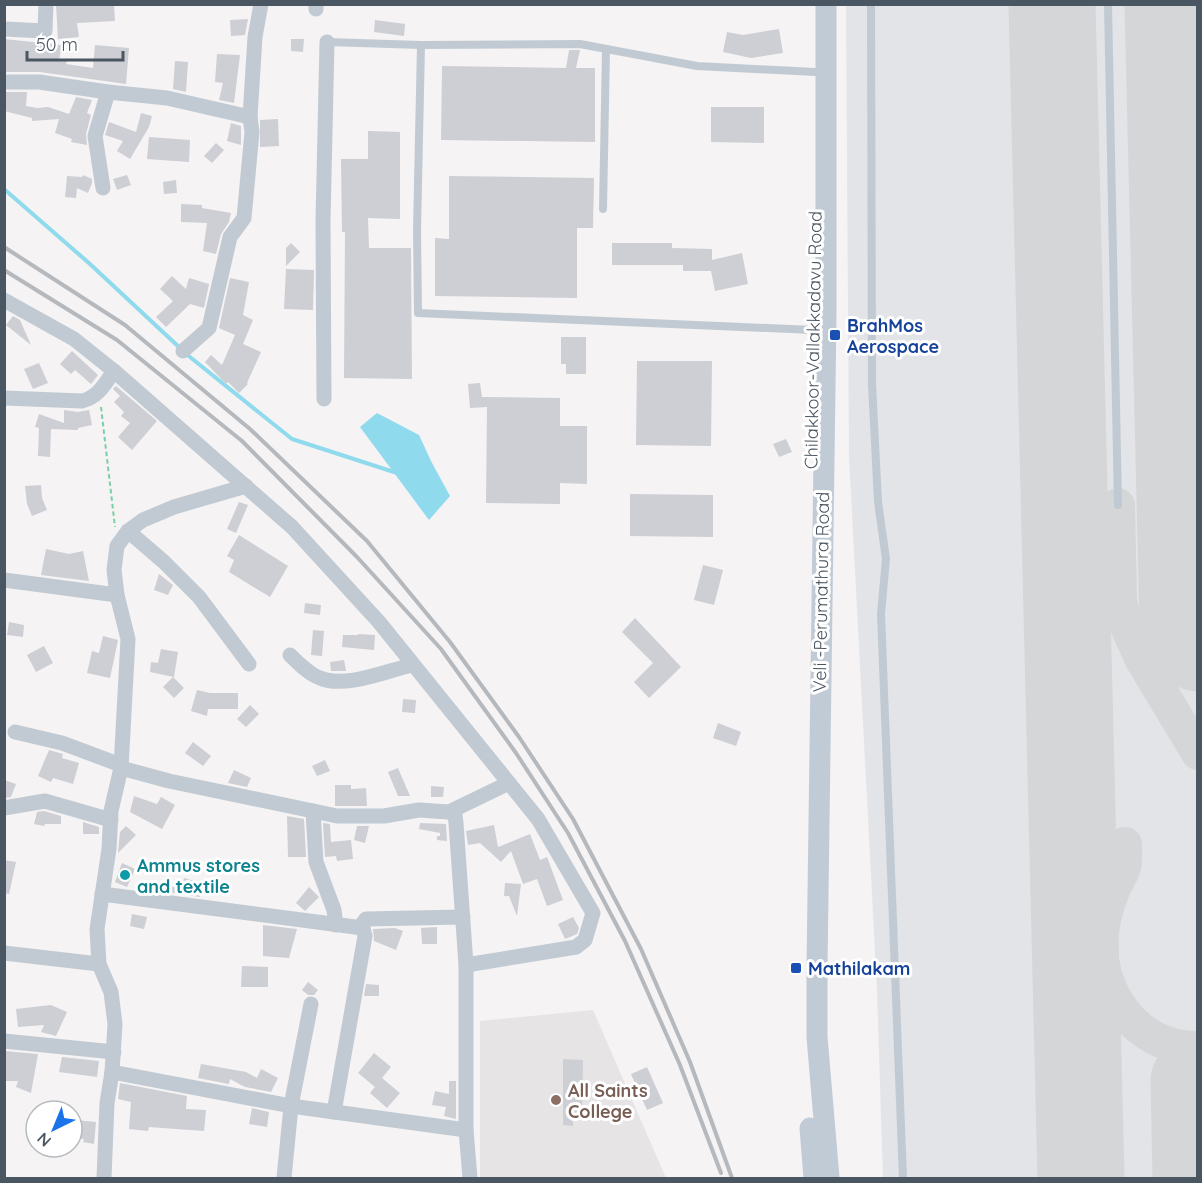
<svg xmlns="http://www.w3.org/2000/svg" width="1202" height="1183" viewBox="0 0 1202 1183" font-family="Quicksand,sans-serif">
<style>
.education{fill:#e6e4e5}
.airport{fill:#e2e4e7}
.water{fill:#90daee}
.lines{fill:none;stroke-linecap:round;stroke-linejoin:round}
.stream{stroke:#90daee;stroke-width:4}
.taxiway{stroke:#d5d6d8;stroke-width:34}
.runway{stroke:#d5d6d8;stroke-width:87}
.building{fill:#cdcfd5}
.path{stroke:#7ad0a6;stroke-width:2;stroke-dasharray:4.5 3;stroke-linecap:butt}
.lane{stroke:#c1cad2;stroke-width:8}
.street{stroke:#c1cad2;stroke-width:15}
.secondary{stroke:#c1cbd6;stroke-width:21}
.rail{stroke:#b5b8bd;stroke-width:4}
.transit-dot{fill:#1a4fb4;stroke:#fff;stroke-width:2}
.culture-dot{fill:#0f9aa8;stroke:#fff;stroke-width:2}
.education-dot{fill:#8d6e63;stroke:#fff;stroke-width:2}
.labels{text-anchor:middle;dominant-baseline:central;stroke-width:6;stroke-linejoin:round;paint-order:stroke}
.transit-label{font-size:18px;font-weight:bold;fill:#164399;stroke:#fff;text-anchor:start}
.street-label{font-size:18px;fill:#4a5661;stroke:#fff}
.culture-label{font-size:18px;font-weight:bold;fill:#0d838f;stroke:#fff;text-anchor:start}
.education-label{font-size:18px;font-weight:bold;fill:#785e54;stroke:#fff;text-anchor:start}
</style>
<rect width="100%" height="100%" fill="#f5f3f3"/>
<polygon class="education" points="593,1010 666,1178 480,1178 480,1021"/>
<polygon class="airport" points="846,5 1197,5 1197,1178 883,1178 877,989 849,456"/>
<polygon class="water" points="377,413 419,435 431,461 450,496 429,520 360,427"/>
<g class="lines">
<g class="stream">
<polyline points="4,189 90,264 180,348"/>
<polyline points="185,353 292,439 397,473"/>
</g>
<g class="taxiway">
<polyline points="1118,505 1120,600 1125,622 1142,660 1198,753"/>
<path d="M1125,844C1125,851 1126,860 1124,867C1122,874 1117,881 1114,888C1108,902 1104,916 1102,932C1094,989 1137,1050 1198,1048"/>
</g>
<g class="runway">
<polyline points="1052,4 1081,1178"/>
<polyline points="1168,4 1183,622 1198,648"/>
<polyline points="1196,1178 1194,1081 1198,1081"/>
</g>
</g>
<g class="building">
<polygon points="56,4 114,4 115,21 77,23 79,37 58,39"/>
<polygon points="248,19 245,35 231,36 230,20"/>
<polygon points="375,20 405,24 404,36 374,32"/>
<polygon points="779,29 783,53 751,58 723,52 727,32 743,35"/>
<polygon points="4,39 62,45 59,60 67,61 66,64 93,68 95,45 129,48 126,84 40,72 4,72"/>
<polygon points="291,39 304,39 303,52 291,51"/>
<polygon points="569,50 580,50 576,68 595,68 595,142 441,140 442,66 566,68"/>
<polygon points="217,54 240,55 234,103 219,100 223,83 215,82"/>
<polygon points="175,61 188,62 186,92 173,89"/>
<polygon points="4,92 27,92 26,106 37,108 48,107 69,114 76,97 92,100 87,113 91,115 86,134 87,145 71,142 72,139 55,133 59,119 32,121 32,118 4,111"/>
<polygon points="711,107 764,107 764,143 711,142"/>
<polygon points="141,113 152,116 149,127 130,159 117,151 123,141 105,135 109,122 136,132"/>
<polygon points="278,119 279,146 260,147 260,120"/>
<polygon points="231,123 241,126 241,145 227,141"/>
<polygon points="368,131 400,132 400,219 368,218 369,248 411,248 412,379 344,378 345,232 342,232 341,159 368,159"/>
<polygon points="149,137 190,140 189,162 147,159"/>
<polygon points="216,143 224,150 212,163 204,156"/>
<polygon points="83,175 92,179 92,183 88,193 77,188 76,198 65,197 67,176 82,177"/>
<polygon points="127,175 131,185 117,190 113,179"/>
<polygon points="449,176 594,178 593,228 577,228 577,298 435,296 435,238 449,239"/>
<polygon points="176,180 177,193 164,194 163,182"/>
<polygon points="181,204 202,205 202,208 231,213 229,222 221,234 216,254 203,251 207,223 181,222"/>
<polygon points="291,243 300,252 286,266 286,248"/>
<polygon points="612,243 672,243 672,248 712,249 712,260 742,253 748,284 715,291 711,271 683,271 683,265 612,265"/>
<polygon points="286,269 314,270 313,310 284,309"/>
<polygon points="172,276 186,289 189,278 209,284 204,308 190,304 166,327 156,317 173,301 160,289"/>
<polygon points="230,278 249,282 243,315 253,320 243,344 261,352 247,383 248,384 239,393 228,382 226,384 205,362 211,355 222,365 235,335 219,328"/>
<polygon points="13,316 20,320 31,345 6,325"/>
<polygon points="561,337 586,337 586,374 566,374 566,364 561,364"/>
<polygon points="72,351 98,375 91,384 75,370 71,374 60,364"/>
<polygon points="637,361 712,361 711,446 636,445"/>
<polygon points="39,363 48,383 33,389 24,369"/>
<polygon points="480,383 482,397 560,398 560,426 587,426 587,484 560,483 560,504 486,503 487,407 470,408 468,384"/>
<polygon points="116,386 157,421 132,450 118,437 130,423 121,416 124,412 114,402 120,396 113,389"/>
<polygon points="64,410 78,412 89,410 92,425 78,428 78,430 51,429 50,457 38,456 39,428 35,427 39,414 64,423"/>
<polygon points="786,439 792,452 779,457 773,444"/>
<polygon points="41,485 42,498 47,510 32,516 27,504 25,486"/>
<polygon points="630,494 713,495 713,537 630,536"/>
<polygon points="239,502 248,505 236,533 227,529"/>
<polygon points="239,535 288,566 270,597 229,572 234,560 227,556"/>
<polygon points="46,549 69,554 83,551 89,581 41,575"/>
<polygon points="703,565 723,570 714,605 694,600"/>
<polygon points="159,574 173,585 168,595 154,590"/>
<polygon points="305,603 321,605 320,615 304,613"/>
<polygon points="635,618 681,667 649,698 634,682 653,663 622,632"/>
<polygon points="9,622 24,625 23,637 7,635"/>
<polygon points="313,630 324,631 322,656 311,655"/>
<polygon points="358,634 375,635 374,650 342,647 343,635 358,635"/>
<polygon points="103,636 118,640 110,678 87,673 92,651 99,653"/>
<polygon points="44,646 53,663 36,672 27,655"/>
<polygon points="161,649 178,652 174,677 150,672 151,662 158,663"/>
<polygon points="344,660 346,671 331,671 330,662"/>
<polygon points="173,677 184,688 174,698 163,687"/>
<polygon points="197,690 210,693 238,693 238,709 208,709 207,716 191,711"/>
<polygon points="403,699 416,700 415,713 402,712"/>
<polygon points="250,705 259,714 246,727 237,719"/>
<polygon points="718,723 741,732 736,746 713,738"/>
<polygon points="193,742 211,756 203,766 185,753"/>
<polygon points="49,750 63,754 62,758 79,763 73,784 53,778 51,782 38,776"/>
<polygon points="325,760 330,771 317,776 312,766"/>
<polygon points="398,768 410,796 398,796 388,772"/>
<polygon points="234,770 251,778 247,787 228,783"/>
<polygon points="4,780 16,784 11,797 4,798"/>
<polygon points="335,785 351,785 351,789 366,788 367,806 335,806"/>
<polygon points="431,786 444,787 443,797 431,797"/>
<polygon points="134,796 157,804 161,797 175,805 162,829 130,812"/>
<polygon points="44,811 61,816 61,824 45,824 44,826 34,824 37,812"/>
<polygon points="287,816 304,819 306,857 288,857"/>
<polygon points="83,822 99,827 99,834 83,834"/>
<polygon points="323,823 330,824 331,842 351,840 353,859 337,861 336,856 325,857"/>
<polygon points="420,823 446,824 447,841 437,840 437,836 440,836 440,833 419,829"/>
<polygon points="494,825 498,847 530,834 540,860 547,857 563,900 547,906 537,879 523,884 511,851 501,862 480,843 468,845 466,831"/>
<polygon points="126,826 136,835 118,853 120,832"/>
<polygon points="357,826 369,826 365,843 354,840"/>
<polygon points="4,860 16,862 9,894 4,893"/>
<polygon points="122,863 135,869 127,887 115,882"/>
<polygon points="184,878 204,884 200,897 155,890 155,886 182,887"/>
<polygon points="505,883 521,884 517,916 509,896 504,896"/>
<polygon points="309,887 319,897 305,911 296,903"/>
<polygon points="132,914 147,917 144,929 130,926"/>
<polygon points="573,917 579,928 577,934 565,939 558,924"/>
<polygon points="263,925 297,929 289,958 263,956"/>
<polygon points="437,927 437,944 422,944 421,928"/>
<polygon points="395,928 403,931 396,950 374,941 373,929"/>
<polygon points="242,966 268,967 268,987 241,987"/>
<polygon points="308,982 318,990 314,995 308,995 302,990"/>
<polygon points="366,984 379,985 379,996 364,996"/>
<polygon points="51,1005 67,1012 56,1036 41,1032 44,1025 18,1027 16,1009"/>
<polygon points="4,1051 38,1054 31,1093 16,1087 18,1081 4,1081"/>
<polygon points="374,1053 391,1067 382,1078 400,1093 387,1108 370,1093 375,1087 358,1073"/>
<polygon points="62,1057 99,1061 97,1077 59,1072"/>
<polygon points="563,1059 583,1060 582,1119 573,1119 573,1126 563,1125"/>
<polygon points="201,1064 246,1072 257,1078 261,1069 278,1078 271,1092 245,1087 230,1079 229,1084 198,1078"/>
<polygon points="647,1067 663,1103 647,1110 631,1074"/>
<polygon points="449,1081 456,1081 456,1119 444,1116 446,1107 432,1105 435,1091 449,1094"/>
<polygon points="120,1083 187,1096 186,1109 206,1110 204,1131 149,1127 148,1131 129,1129 131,1102 118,1099"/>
<polygon points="252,1108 269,1112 267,1127 249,1124"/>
<polygon points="75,1120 96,1122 94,1144 83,1142 84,1139 75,1138"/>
</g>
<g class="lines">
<polyline class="path" points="101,407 115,527"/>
<g class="lane">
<polyline points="871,4 872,384 878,502 886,559 881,614 903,1178"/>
<polyline points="1108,4 1118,505"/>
<polyline points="327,42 421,45 580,44 697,66 815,72"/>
<polyline points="421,45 417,230 418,313 813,330"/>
<polyline points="603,209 606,49"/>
</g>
<g class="street">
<polyline points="316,9 316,4"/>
<polyline points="4,29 45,31 46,4"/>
<polyline points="4,82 39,82 108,92 167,98 250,117"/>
<polyline points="103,188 95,136 108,92"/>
<polyline points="4,300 74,339 114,371 292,527 379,622 538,819 593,913 585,940 576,947 466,965 466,1130 470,1178"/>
<polyline points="183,351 209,328 230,237 244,218 252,132 250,117 255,37 261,4"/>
<path d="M4,398L82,401C98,397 105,384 114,371"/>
<polyline points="324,399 323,221 327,42"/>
<polyline points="128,531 164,562 199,597 249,664"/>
<polyline points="4,580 117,595"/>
<path d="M290,655C298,663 309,674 320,678C346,689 388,670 413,665"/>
<polyline points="15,732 62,743 121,765"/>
<polyline points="121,768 169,781 337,816 384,816 419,810 449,812 455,815 456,823 466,965"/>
<polyline points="4,808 45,801 111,820"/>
<polyline points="313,811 316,862 334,910 336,925"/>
<polyline points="449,812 509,783"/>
<polyline points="102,894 363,928 365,936 334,1112"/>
<polyline points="360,927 366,919 463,917"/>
<polyline points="4,953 99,964"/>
<polyline points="4,1041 114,1052"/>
<polyline points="112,1072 291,1106 466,1130"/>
<polyline points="104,1178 107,1103 112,1072 115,1024 111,992 99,964 97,929 109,849 111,811 121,768 128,639 117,595 114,570 117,546 128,531 143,520 174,507 246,486"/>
<polyline points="284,1178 291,1106 311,1004"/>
</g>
<g class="secondary">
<polyline points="826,4 826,314 817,967 817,1037 829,1178"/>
<polyline points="810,1128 814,1178"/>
</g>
<g class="rail">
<polyline points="4,247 125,325 250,429 367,541 450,642 519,737 573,819 641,949 690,1062 732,1178"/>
<polyline points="4,270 117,340 242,441 357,557 441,649 516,753 568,833 625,941 680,1065 721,1173"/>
</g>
</g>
<g class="transit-dot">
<rect x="829" y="329" width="12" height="12" rx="3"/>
<rect x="790" y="962" width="12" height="12" rx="3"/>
</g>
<circle class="culture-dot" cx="125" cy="875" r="6"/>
<circle class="education-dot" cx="556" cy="1100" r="6"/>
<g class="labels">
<g class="transit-label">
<text x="847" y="325">BrahMos<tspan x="847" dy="21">Aerospace</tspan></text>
<text x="808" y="968">Mathilakam</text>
</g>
<g class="street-label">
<text transform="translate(813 340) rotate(-89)">Chilakkoor-Vallakkadavu Road</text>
<text transform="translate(821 592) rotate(-89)">Veli -Perumathura Road</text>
</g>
<g class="culture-label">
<text x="137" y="865">Ammus stores<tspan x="137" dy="21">and textile</tspan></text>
</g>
<g class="education-label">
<text x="568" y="1090">All Saints<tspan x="568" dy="21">College</tspan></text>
</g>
</g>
<rect width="1202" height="1183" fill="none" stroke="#4a5661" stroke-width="12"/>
<g transform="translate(54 1129) rotate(223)"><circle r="28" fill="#ffffff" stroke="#b7bbc0" stroke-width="1.5"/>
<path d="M0-4.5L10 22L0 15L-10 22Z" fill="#1a73e8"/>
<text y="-9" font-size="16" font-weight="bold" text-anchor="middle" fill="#4a5661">N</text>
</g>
<path d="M27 51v9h96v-9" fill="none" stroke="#4a5661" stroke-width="3"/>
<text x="36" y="51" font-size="18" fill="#4a5661" stroke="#ffffff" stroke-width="4.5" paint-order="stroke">50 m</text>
</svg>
